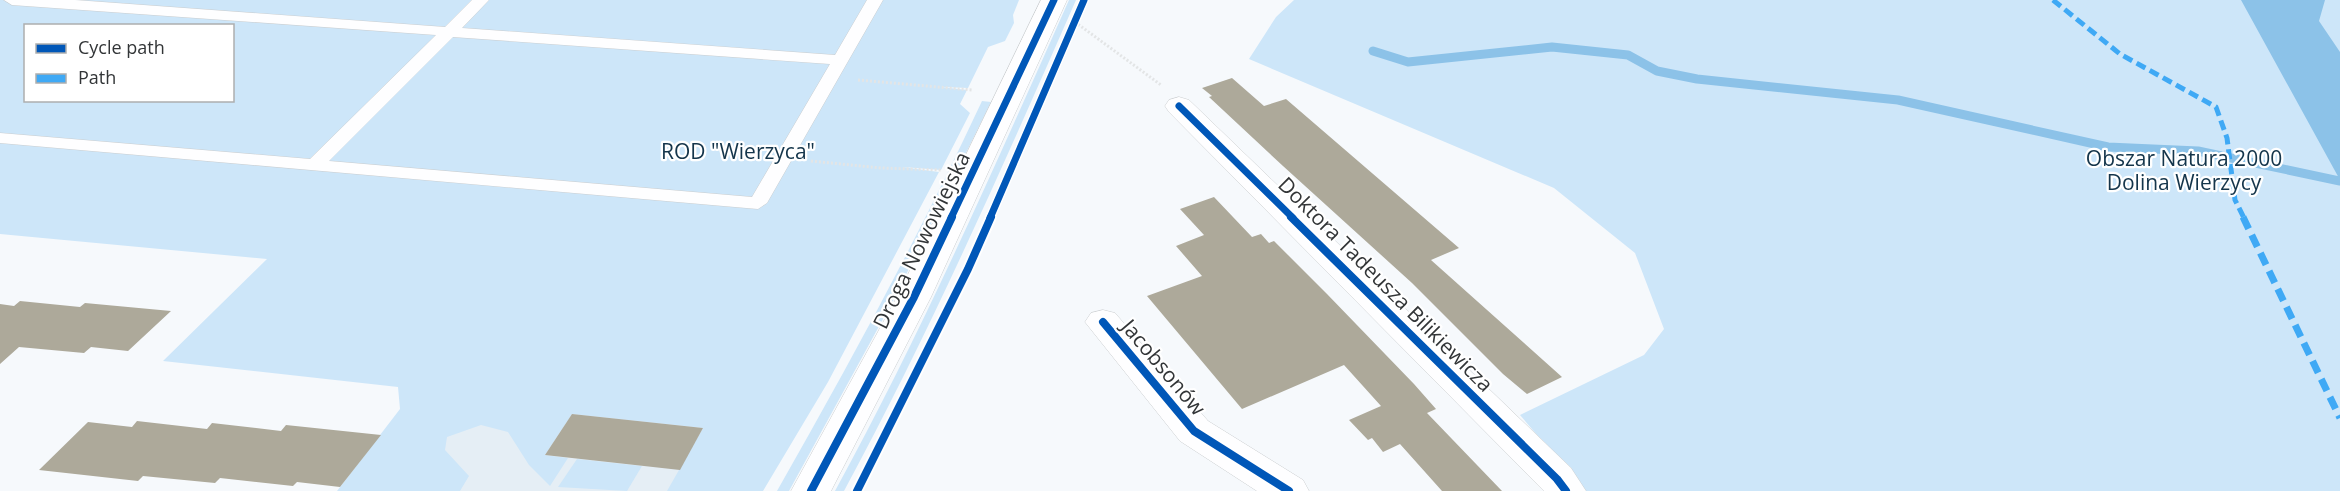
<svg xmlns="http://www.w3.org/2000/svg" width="2340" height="491" viewBox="0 0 2340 491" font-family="'Open Sans',sans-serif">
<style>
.built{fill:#e5eef5}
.green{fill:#cde6f9;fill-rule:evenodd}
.water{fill:#8cc2e8}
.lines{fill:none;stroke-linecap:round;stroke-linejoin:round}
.stream{stroke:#8cc2e8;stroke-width:9}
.building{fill:#ada99a}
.service-casing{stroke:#cbced0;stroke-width:1}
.minor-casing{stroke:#cbced0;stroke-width:1}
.tertiary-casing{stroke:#cbced0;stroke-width:1}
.path{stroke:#e3e5e6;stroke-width:3;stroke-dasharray:2 2;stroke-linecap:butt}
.service{fill:#fefeff;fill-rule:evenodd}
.minor{fill:#fefeff;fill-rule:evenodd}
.tertiary{fill:#fefeff;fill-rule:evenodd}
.quiet-far1{stroke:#3fa9f5;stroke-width:5;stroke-dasharray:10 5;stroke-linecap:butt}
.quiet{stroke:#3fa9f5;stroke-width:7;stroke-dasharray:13 7;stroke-linecap:butt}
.cycleway-far1-casing{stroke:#fff;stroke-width:10}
.cycleway-casing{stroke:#fff;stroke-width:12}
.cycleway-far1{stroke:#0057b8;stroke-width:7}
.cycleway{stroke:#0057b8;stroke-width:8}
.labels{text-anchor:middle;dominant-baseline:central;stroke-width:4.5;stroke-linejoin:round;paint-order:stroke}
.park-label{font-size:21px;fill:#14354b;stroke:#fff}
.street-label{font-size:21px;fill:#323537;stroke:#fff}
</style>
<rect width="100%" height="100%" fill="#f6f9fc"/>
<polygon class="built" points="438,392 759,430 712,491 363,491"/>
<g class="green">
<path d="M0,0H1019L1013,15L1014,23L1005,41L988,47L968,88L941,87L967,90L960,104L970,113L941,170L902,167L939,172L828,382L763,491H667L703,428L572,414L545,455L568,458L550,486L529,465L508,432L481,425L447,437L445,450L469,476L460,491H337L400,409L398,387L163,361L267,259L0,234ZM26,26H232V100H26Z"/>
<path d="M1069,0H1076C1003,166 930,332 844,491H835C922,332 995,166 1069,0Z"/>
<polygon points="1294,0 2340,0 2340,491 1585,491 1520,415 1644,355 1664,329 1635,253 1554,188 1249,59 1276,17"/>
<path d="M982,101L991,102L895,297L789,491H777C850,363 920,234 982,101Z"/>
<polygon points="577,459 642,466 627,491 558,487"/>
</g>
<polygon class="water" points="2241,0 2325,0 2319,21 2340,52 2340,180"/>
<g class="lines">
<polyline class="stream" points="1373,51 1408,62 1552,47 1628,55 1657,71 1697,79 1898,100 2108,147 2198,151 2340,181"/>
</g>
<g class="building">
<polygon points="1232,78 1264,106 1286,99 1459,248 1431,260 1562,377 1527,394 1503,374 1412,283 1283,166 1209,97 1212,96 1202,88"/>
<polygon points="1214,197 1252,237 1261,234 1269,243 1274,241 1327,294 1414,384 1436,409 1427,413 1502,491 1442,491 1400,444 1383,452 1372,438 1368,440 1349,420 1381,406 1344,365 1242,409 1147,296 1202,276 1176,246 1204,235 1180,209"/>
<polygon points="20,301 80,307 85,303 171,311 128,351 91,347 84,353 19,347 0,364 0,304 14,306"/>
<polygon points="572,414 703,428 680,470 545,455"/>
<polygon points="137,421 207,429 212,423 281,431 286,425 381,435 340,487 297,482 293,486 220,478 215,483 143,476 138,481 39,470 88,422 132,427"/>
</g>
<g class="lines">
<defs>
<path id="service" d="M4,0H75L445,27L472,0H489L462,28L835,55L867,0H883L767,203L758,209L0,143V133L310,159L436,35L12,5ZM453,37L830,64L752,197L329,161Z"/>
<g id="minor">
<polygon points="1179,97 1189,100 1571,468 1586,491 1544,491 1169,112 1165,106 1169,100"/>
<polygon points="1103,310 1115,313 1208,421 1303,480 1309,491 1257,491 1180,441 1085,322 1091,313"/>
</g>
<polygon id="tertiary" points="1041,0 1067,0 931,297 831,491 791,491 897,297"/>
</defs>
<use href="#service" class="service-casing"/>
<use href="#minor" class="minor-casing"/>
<use href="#tertiary" class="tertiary-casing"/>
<g class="path">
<polyline points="1075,22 1161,85"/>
<polyline points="858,80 972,90"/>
<polyline points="811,161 881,168 941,170"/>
</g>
<use href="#service" class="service"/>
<use href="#minor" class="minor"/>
<use href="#tertiary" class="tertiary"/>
<polyline class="quiet-far1" points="2053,0 2120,54 2216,107 2227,138 2235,200 2244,218"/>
<polyline class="quiet" points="2243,217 2340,418"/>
<defs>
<g id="cycleway-far1">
<polyline points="1179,106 1293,218"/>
<polyline points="951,218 1054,0"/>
<polyline points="990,218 1084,0"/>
</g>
<g id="cycleway">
<polyline points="1291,217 1557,479 1566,491"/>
<polyline points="1103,322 1194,431 1289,491"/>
<polyline points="811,491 914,297 952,217"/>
<polyline points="857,491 968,269 991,217"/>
</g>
</defs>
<use href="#cycleway-far1" class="cycleway-far1-casing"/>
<use href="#cycleway" class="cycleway-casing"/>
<use href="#cycleway-far1" class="cycleway-far1"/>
<use href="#cycleway" class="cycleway"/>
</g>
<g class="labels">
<g class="park-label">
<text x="738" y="151">ROD "Wierzyca"</text>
<text x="2184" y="158">Obszar Natura 2000<tspan x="2184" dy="24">Dolina Wierzycy</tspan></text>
</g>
<g class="street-label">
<text transform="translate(921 240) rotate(-64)">Droga Nowowiejska</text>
<text transform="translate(1386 284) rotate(45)">Doktora Tadeusza Bilikiewicza</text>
<text transform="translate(1164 367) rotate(50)">Jacobsonów</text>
</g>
</g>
<rect x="24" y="24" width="210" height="78" fill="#ffffff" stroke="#adaeaf" stroke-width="1.5"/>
<rect x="36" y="44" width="30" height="9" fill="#0057b8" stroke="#adaeaf" stroke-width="1.5"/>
<text x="78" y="54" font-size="18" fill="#323537">Cycle path</text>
<rect x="36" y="74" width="30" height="9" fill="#3fa9f5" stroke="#adaeaf" stroke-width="1.5"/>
<text x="78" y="84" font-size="18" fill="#323537">Path</text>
</svg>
